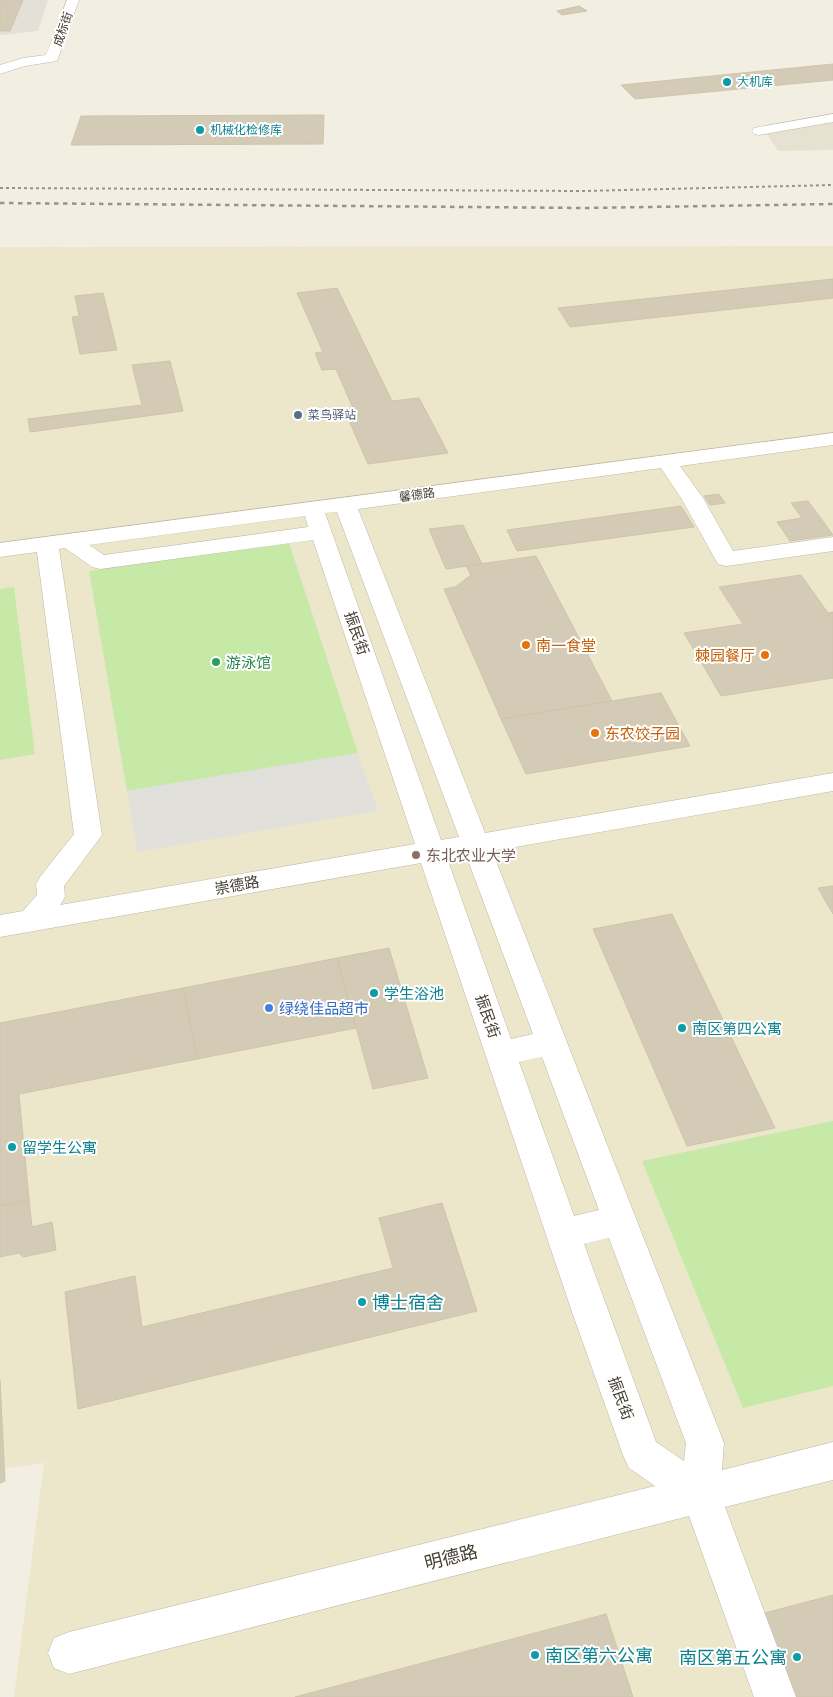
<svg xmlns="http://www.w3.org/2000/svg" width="833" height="1697" viewBox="0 0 833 1697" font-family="'Archivo Narrow','Noto Sans SC',sans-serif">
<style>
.residential{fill:#e6e1d0}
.industrial{fill:#e4dfd7}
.education{fill:#ece6cb}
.green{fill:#c6e9a8}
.parking{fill:#e2e0db}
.building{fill:#d4cbb7;stroke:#cfc4aa}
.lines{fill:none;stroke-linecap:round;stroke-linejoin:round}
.minor-casing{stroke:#beb7a4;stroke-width:1}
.minor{fill:#fff;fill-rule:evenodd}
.rail-far1{stroke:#939393;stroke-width:2;stroke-dasharray:3 3;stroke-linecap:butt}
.rail{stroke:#939393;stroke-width:2.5;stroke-dasharray:4.5 4.5;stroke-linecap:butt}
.culture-dot{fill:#0f9aa8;stroke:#fff;stroke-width:2}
.service-dot{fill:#5c6f8a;stroke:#fff;stroke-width:2}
.food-dot{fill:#e8710a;stroke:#fff;stroke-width:2}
.leisure-dot{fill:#2e9e5b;stroke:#fff;stroke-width:2}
.education-dot{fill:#8d6e63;stroke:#fff;stroke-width:2}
.shop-dot{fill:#3f7fe0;stroke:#fff;stroke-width:2}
.labels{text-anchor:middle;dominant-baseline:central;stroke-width:4;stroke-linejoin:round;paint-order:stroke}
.far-street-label{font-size:12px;fill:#443e32;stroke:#fff}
.far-culture-label{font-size:12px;fill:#0d838f;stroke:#fff;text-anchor:start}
.far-service-label{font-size:12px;fill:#4e5e75;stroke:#fff;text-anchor:start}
.street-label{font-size:15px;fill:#443e32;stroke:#fff}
.food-label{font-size:15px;fill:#c56008;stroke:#fff;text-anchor:start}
.leisure-label{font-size:15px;fill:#27864d;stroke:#fff;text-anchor:start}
.education-label{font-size:15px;fill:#785e54;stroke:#fff;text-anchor:start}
.culture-label{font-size:15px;fill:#0d838f;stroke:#fff;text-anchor:start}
.shop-label{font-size:15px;fill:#366cbe;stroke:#fff;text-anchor:start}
.near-culture-label{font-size:18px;fill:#0d838f;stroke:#fff;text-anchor:start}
.near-street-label{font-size:18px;fill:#443e32;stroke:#fff}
</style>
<rect width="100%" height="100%" fill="#f2efe2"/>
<polygon class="residential" points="833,121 833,150 778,151 766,133"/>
<polygon class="industrial" points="0,0 48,0 38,31 0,35"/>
<polygon class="education" points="833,246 833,1697 14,1697 44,1463 0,1469 0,247"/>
<g class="green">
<polygon points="289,543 358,753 127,791 89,571"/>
<polygon points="14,587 35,754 0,760 0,589"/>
<polygon points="833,1121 833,1386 743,1408 642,1161"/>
</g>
<polygon class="parking" points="358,753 378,811 137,852 127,791"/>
<g class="building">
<polygon points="0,0 23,0 10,31 0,31"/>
<polygon points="579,6 587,11 562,15 557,11"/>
<polygon points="833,64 833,80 635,99 621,85"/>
<polygon points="324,115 323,144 71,145 81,116"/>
<polygon points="833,279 833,298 570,327 558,308"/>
<polygon points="337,288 392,401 419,398 448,453 368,464 344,409 353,408 336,369 322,370 315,353 323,352 297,293"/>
<polygon points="103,293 117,350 80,354 72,317 79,316 75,296"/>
<polygon points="170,361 183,411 30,432 28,419 142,405 132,365"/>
<polygon points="719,494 725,503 710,505 704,496"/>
<polygon points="808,501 833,535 790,541 777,522 802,518 791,503"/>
<polygon points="681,506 694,527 517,551 507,530"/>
<polygon points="463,525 482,564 446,569 429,529"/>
<polygon points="536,556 612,701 501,719 444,589 455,587 471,575 466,566"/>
<polygon points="801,575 828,613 833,612 833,678 721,696 684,633 743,624 719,587"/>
<polygon points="661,693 690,746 526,774 501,719"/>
<polygon points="833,886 833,914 818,888"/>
<polygon points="672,914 775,1128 687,1146 593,929"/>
<polygon points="389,948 428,1078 373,1089 337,958"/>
<polygon points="337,958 356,1028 197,1059 183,988"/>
<polygon points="183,988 197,1059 19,1094 29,1200 0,1206 0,1023"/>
<polygon points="29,1200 32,1227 52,1222 56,1250 23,1257 19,1253 0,1257 0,1206"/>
<polygon points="442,1203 477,1311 78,1409 65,1292 135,1276 142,1327 393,1268 379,1218"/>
<polygon points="0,1380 5,1481 0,1483"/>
<polygon points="833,1595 833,1697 775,1697 746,1618"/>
<polygon points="606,1614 633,1697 295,1697"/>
</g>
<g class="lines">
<defs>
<g id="minor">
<polygon points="67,0 79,0 57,61 25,66 0,74 0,65 23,58 46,55"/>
<polygon points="833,114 833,122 759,135 754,134 752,131 754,128 759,127"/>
<path d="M833,433V445L680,466L703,498L733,551L833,537V551L726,566L718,564L681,498L661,468L358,509L485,833L833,773V791L492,851L724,1443L722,1470L833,1442V1480L725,1507L796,1697H754L689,1516L69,1674L54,1668L48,1653L54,1638L69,1632L655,1486L629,1468L623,1455L572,1312L421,863L0,937V915L23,911L37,895L36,884L40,877L74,834L37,552L0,557V543ZM337,512L459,837L441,840L325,513ZM305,516L308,527L104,555L89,545ZM313,540L415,844L60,905L65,897L64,886L102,835L59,549L65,548L92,567L100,569ZM466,855L533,1034L511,1039L447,858ZM542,1057L599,1210L574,1216L519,1062ZM609,1238L686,1443L684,1461L656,1442L584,1244Z"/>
</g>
</defs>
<use href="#minor" class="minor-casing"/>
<use href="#minor" class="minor"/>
<polyline class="rail-far1" points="0,188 583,191 833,185"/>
<polyline class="rail" points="0,203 586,208 833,204"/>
</g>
<g class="culture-dot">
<circle cx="727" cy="82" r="5"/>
<circle cx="200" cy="130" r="5"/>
<circle cx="374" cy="993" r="5"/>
<circle cx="682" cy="1028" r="5"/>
<circle cx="12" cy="1147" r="5"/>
<circle cx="362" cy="1302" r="5"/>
<circle cx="535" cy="1655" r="5"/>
<circle cx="797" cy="1657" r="5"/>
</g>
<circle class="service-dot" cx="298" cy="415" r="5"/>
<g class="food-dot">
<circle cx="526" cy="645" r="5"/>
<circle cx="765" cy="655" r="5"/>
<circle cx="595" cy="733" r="5"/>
</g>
<circle class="leisure-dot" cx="216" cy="662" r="5"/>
<circle class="education-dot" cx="416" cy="855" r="5"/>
<circle class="shop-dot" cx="269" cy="1008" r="5"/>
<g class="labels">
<g class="far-street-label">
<text transform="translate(63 29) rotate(-71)">成标街</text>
<text transform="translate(417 495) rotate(-8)">馨德路</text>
</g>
<g class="far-culture-label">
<text x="737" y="82">大机库</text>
<text x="210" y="130">机械化检修库</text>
</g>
<g class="far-service-label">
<text x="308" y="415">菜鸟驿站</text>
</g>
<g class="street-label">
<text transform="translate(357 633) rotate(71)">振民街</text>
<text transform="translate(237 885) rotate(-10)">崇德路</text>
<text transform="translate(488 1016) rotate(71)">振民街</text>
<text transform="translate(621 1398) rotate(70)">振民街</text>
</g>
<g class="food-label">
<text x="536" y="645">南一食堂</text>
<text x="755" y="655" text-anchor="end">棘园餐厅</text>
<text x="605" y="733">东农饺子园</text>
</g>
<g class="leisure-label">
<text x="226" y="662">游泳馆</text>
</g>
<g class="education-label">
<text x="426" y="855">东北农业大学</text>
</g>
<g class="culture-label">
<text x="384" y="993">学生浴池</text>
<text x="692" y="1028">南区第四公寓</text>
<text x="22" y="1147">留学生公寓</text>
</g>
<g class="shop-label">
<text x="279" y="1008">绿绕佳品超市</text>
</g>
<g class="near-culture-label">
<text x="372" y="1302">博士宿舍</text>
<text x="545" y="1655">南区第六公寓</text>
<text x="787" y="1657" text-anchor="end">南区第五公寓</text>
</g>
<g class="near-street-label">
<text transform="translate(451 1557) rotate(-14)">明德路</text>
</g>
</g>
</svg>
